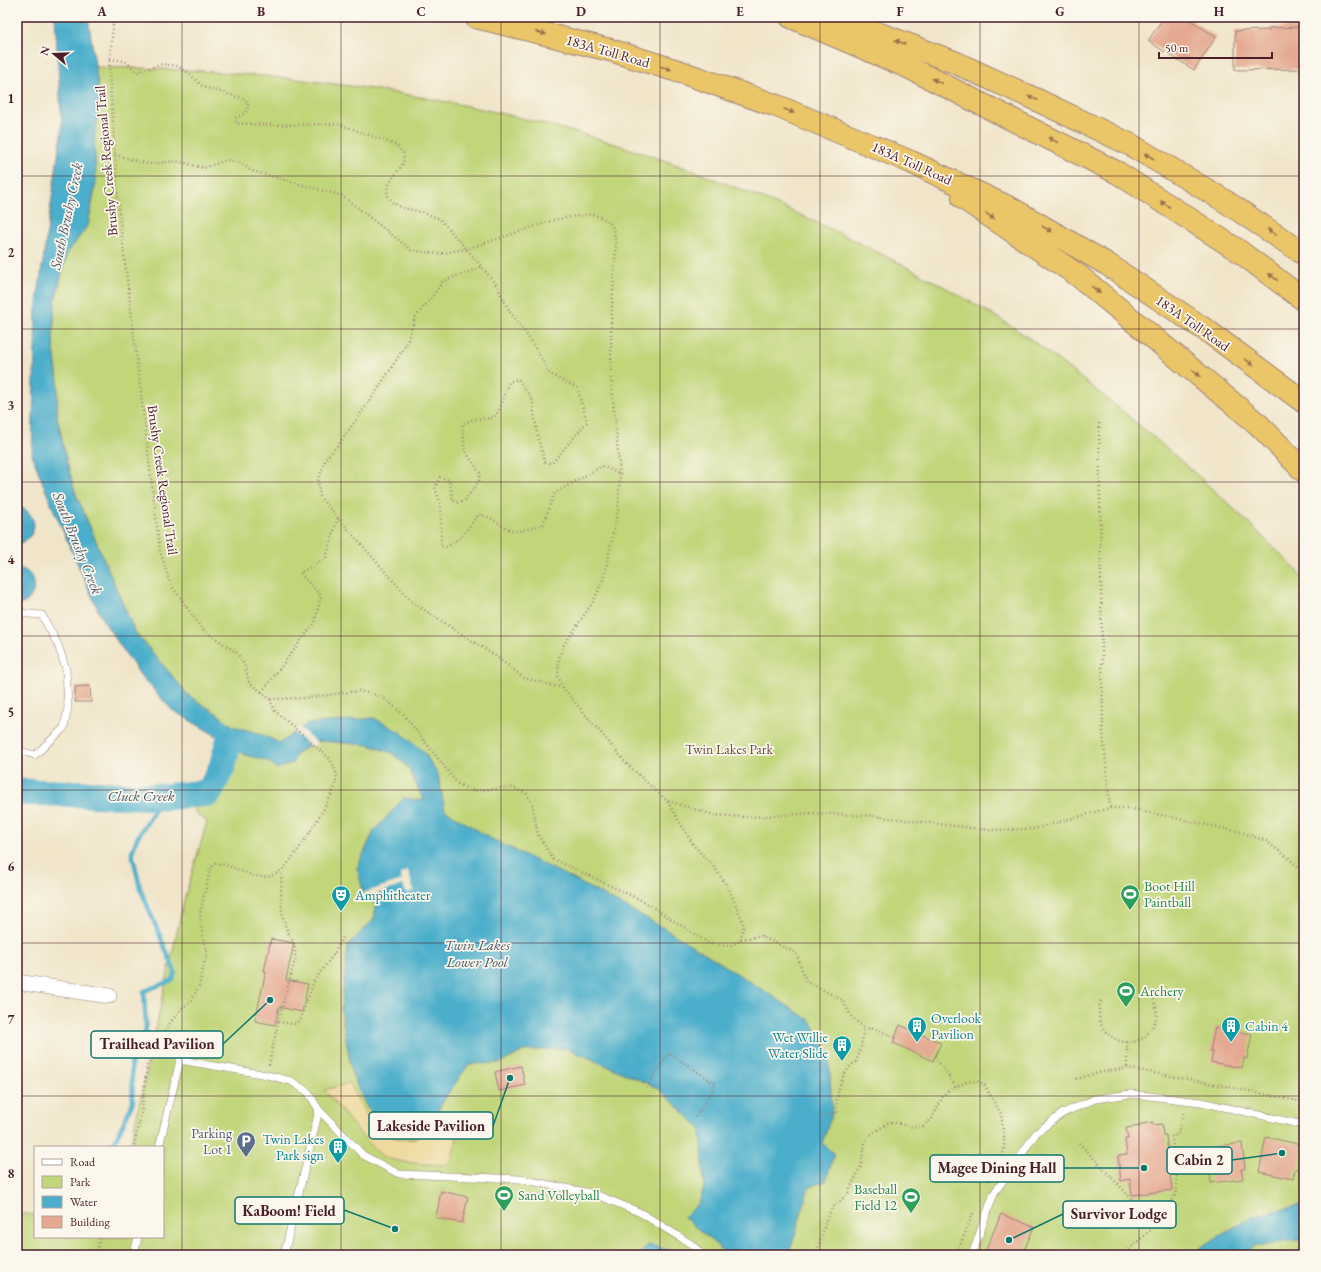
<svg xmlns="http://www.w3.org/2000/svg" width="1321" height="1272" viewBox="0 0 1321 1272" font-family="'EB Garamond',serif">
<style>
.green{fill:#c1d579;stroke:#867a52}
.sand{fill:#eeda9e;stroke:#9c7c64}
.water{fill:#4baeca;stroke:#4a667a}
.pier{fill:#f0e5c9}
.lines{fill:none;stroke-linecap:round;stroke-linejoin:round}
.stream{stroke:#4baeca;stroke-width:4.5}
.river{stroke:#4baeca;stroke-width:27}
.building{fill:#e4a990}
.service-casing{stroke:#9d827a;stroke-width:8}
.minor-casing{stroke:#9d827a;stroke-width:16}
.motorway-casing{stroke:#9d827a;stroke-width:24}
.path{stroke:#9d827a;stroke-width:2.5;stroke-dasharray:1 3;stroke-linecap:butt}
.service{stroke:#fff;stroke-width:7}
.minor{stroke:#fff;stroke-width:15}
.motorway{stroke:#eac669;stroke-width:22}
.oneway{fill:#9a724a}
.grid{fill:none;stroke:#4a1f2b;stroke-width:1;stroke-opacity:0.55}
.labels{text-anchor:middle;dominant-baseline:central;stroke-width:3.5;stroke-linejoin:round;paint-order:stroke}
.street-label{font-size:14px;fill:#4a1f2b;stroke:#fbf7ec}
.park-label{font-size:14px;fill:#684c3e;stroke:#fbf7ec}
.leisure-label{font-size:14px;fill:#27864d;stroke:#fbf7ec;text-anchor:start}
.culture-label{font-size:14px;fill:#0d838f;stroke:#fbf7ec;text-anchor:start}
.service-label{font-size:14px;fill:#4e5e75;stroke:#fbf7ec;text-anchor:end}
.water-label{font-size:15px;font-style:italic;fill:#4a586b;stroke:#fbf7ec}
.leader{fill:none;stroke:#0f766e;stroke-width:1.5}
.callout-dot{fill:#0f766e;stroke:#fbf7ec;stroke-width:1.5}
.callout{fill:#fbf7ec;stroke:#0f766e;stroke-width:1.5}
.callout-label{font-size:15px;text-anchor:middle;font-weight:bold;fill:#4a1f2b}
.neatline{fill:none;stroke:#4a1f2b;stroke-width:1.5}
.grid-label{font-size:13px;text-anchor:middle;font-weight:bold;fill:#4a1f2b}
</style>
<rect width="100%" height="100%" fill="#fbf7ec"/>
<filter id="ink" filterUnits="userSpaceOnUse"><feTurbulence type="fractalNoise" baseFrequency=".025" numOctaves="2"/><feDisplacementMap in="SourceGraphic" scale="8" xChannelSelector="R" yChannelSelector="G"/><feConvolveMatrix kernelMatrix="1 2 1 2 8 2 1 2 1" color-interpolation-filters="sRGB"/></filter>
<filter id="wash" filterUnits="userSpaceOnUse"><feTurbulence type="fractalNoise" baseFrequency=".012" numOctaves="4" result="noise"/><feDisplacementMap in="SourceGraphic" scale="16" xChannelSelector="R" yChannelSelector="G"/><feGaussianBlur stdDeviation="0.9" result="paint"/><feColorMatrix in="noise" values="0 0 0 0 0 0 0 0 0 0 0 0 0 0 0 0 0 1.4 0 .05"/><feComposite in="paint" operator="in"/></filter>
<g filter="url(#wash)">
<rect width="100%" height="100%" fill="#f0e5c9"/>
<path class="green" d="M95,67C289,70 486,97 669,162C744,189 816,220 887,257C929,278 971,301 1011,326C1038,343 1062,364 1087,383C1164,443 1236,508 1304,578V1255H17V1213L35,1215V1237H163V1147H130L184,900L207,822L193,811L222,739L219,715L189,696L135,632L75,492L66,459L57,416L58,382L53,340L55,301L66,254L88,225L96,181L94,139L100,99Z"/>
<path class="sand" d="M350,1083C360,1106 373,1132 400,1139C405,1140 411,1139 416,1139L428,1127L439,1121L457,1138L452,1158L446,1165C426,1164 403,1164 384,1157C374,1153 334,1101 324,1090Z"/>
<g class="water">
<polygon points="55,17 88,17 100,99 94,139 96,181 88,225 67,254 55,301 53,340 58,382 57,416 66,459 75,492 135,632 189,696 219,715 233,726 258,733 280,743 307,724 374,718 400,732 424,752 438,775 445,810 490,838 571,878 648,919 708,955 811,1021 829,1054 832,1114 822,1143 834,1154 826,1181 809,1187 792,1245 788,1255 728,1255 684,1217 699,1203 704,1187 701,1129 658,1088 566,1048 524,1051 500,1063 469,1064 449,1092 428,1127 402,1135 382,1125 365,1104 352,1074 341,1010 348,945 374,919 376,905 364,895 357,868 374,831 404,798 424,801 408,767 392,753 369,745 319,741 296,753 293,763 277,769 268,761 245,755 222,739 172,710 141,676 102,619 51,504 32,455 36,309 62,128"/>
<path d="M17,506C39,512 40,538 17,544Z"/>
<path d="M17,568C40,570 39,603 17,605Z"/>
<polygon points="1304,1204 1304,1241 1298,1240 1255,1246 1242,1255 1191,1255 1207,1243 1253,1217"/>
<polygon points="648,1245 673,1251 679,1255 638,1255"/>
</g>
<g class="pier">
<polygon points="299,727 318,744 311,747 293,731"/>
<polygon points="408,871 414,891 406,893 403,885 365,898 363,893 402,880 400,874"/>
</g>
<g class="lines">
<polyline class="stream" points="112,1147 133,1102 131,1061 146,1030 144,991 173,980 175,972 140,888 132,852 137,838 163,797"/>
<polyline class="river" points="17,792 54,793 163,797 209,793 222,767 229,741"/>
</g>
<g id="blocks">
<g class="building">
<polygon points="1164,17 1186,17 1216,37 1194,70 1148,41"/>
<polygon points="1304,27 1304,69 1235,70 1235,31 1269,30 1269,28"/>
<polygon points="90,686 91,702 75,702 75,687"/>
<polygon points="271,939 294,943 286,980 308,984 302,1012 279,1007 275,1025 255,1021 266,971 264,971"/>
<polygon points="900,1025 941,1043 933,1061 893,1043"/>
<polygon points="1215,1027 1252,1034 1247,1059 1244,1058 1242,1068 1211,1062 1213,1052 1210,1052"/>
<polygon points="521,1066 525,1085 499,1091 495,1072"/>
<polygon points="1153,1122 1153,1125 1162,1124 1163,1135 1166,1135 1172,1190 1132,1195 1130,1179 1121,1181 1118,1156 1127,1155 1125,1139 1128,1139 1126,1128 1141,1126 1141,1124"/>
<polygon points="1266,1137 1303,1145 1298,1169 1295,1169 1293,1179 1259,1172"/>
<polygon points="1242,1143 1245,1169 1241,1169 1243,1179 1211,1183 1210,1172 1207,1173 1204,1148"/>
<polygon points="441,1191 468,1197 462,1223 436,1218"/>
<polygon points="1001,1214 1034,1227 1022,1255 993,1255 985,1252"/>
</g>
</g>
</g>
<g filter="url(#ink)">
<use href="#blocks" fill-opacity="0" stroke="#9d827a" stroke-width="1"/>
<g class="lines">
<defs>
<g id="service">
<polyline points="17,613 42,615 58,645 66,669 68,707 64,728 35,755 17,750"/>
<polyline points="159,1147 180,1060 267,1075 291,1081 308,1092 319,1110"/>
<polyline points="134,1255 138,1237"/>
<polyline points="284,1255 319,1110 363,1155 399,1174 520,1179 595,1194 641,1213 691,1244 703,1255"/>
<polyline points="972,1255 994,1193 1009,1173 1036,1133 1063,1113 1095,1099 1131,1094 1201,1102 1304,1125"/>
</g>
<polyline id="minor" points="17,982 109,996"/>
<g id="motorway">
<polyline points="476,17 610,50 681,72 777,106 911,162 1012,209 1107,264 1210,333 1304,402"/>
<polyline points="791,17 910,68 1118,173 1239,251 1304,300"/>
<polyline points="822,20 864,28 954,62 1037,100 1131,145 1225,201 1304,254"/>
<polyline points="963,198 1079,276 1259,425 1304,471"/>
</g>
</defs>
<use href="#service" class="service-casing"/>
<use href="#minor" class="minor-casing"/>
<use href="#motorway" class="motorway-casing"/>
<g class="path">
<path d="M114,17L109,68L119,212L160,551L170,583L202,629L237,653L244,664L249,682L270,699L275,711L330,759C334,767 338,773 336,782C334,797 294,859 282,870C279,872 274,875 271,876C255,881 232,864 215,863L211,867L200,913L202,934L207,952L199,986L191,1001L182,1008L170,1023L159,1040L147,1066L141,1115L134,1147"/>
<path d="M110,59L125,61L137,72L162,64L177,66L189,73L203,87L245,99L249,106L245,113L236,118L235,120L236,123L263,125L339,124L396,145L403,153L404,162L389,184L387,194L393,203L403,208L422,212L440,219L481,266L497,286L510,312L532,342L550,374L577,388L587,422L552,463L545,462L538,438L532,399L518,379L509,382L499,411L493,418L474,419L462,424L465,451L480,473L479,481L465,500L456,503L453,500L449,480L440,477L435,487L441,506V546L447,547L463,535L478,515C494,515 500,528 515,531C521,532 536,526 543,524L555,493L602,466L620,474"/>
<polyline points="115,155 148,164 176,161 204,168 227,160 240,163 252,171 343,196 411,250 439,254 470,248 557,219 592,214 607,220 613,228 616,243 611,322 611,378 620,474 618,510 604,578 593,602 564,645 559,657 558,676 563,688 627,764 667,801 694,846 714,867 729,889 744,925 740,941 729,946 710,944 643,901 553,859 538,835 532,803 526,793 511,787 474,791 458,784 403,714 381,696 359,691 304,698 270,699"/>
<polyline points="1099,423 1103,732 1110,808"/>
<polyline points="338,518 320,497 318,481 326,458 339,444 374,395 406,345 415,318 431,298 443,281 474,270 481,266"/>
<polyline points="262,692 315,622 321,596 300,573 326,558 338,518 412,602 497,657 524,678 563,688"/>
<polyline points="668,801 714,815 748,817 815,813 873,816 988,830 1033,829 1110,808 1128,808 1241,832 1266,841 1286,856 1304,872"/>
<path d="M741,939L761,936L796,953L806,981L842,1000L852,1017L864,1028L861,1047L856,1062C841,1070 835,1096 837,1112L820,1117"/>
<path d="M1101,1001C1088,1040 1141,1059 1154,1023C1158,1015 1157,1008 1154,999"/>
<polyline points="278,1022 294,1024 300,1020 314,981 334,954 344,935"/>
<polyline points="864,1028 875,1029 895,1037"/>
<polyline points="1127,1042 1127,1068"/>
<polyline points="934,1057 945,1070 956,1088"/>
<path d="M269,1065L278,1022L295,960C297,938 287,937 283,918C280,903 282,886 281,871"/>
<polyline points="1076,1079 1102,1072 1127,1068 1214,1084 1214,1086"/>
<polyline points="1214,1084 1304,1102"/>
<polyline points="646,1088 669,1053 716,1084 695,1118"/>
<path d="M1079,1143L1150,1218C1162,1221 1166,1216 1170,1206C1172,1201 1175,1196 1176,1192C1179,1178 1173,1151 1172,1136L1177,1135L1178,1133L1184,1111"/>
<polyline points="96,1255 100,1237"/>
<polyline points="816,1255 826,1221 832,1208 847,1195 861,1166 865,1143 867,1137 888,1123 893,1122 912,1127 923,1126 932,1119 943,1096 949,1090 967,1082 976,1081 984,1084 1001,1114 1004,1137 1004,1151 988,1181"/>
<polyline points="956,1255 974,1211"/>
<polyline points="1123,1255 1156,1225 1157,1219"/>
</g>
<use href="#service" class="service"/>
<use href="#minor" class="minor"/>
<use href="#motorway" class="motorway"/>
</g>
<defs><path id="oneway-solid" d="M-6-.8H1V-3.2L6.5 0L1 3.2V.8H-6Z"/></defs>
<g class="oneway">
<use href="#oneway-solid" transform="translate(541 33) rotate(14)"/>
<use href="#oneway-solid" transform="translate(900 42) rotate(-159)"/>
<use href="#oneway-solid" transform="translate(666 68) rotate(17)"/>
<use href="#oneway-solid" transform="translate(937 81) rotate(-153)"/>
<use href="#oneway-solid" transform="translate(1033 98) rotate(-155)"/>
<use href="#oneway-solid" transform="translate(789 111) rotate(22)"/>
<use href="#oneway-solid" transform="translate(1053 140) rotate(-153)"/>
<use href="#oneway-solid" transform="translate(1149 156) rotate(-150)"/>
<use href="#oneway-solid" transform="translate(1165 204) rotate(-147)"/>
<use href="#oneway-solid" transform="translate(990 216) rotate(35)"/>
<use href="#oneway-solid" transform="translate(1047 229) rotate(30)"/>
<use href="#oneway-solid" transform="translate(1272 232) rotate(-146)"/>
<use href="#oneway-solid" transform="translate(1273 277) rotate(-143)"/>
<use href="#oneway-solid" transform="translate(1096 290) rotate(40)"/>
<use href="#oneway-solid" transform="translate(1249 362) rotate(36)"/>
<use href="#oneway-solid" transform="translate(1196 373) rotate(40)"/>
</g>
</g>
<path class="grid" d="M182,17V1255M341,17V1255M501,17V1255M660,17V1255M820,17V1255M980,17V1255M1139,17V1255M17,176H1304M17,329H1304M17,482H1304M17,636H1304M17,790H1304M17,943H1304M17,1096H1304"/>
<defs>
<symbol id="stadium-pin" viewBox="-11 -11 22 30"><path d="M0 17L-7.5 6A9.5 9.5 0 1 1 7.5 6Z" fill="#2e9e5b" stroke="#fbf7ec"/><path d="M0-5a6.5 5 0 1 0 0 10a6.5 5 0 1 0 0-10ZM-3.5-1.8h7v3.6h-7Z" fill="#fff"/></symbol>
<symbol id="theatre-pin" viewBox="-11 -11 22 30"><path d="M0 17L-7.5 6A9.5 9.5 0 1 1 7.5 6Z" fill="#0f9aa8" stroke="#fbf7ec"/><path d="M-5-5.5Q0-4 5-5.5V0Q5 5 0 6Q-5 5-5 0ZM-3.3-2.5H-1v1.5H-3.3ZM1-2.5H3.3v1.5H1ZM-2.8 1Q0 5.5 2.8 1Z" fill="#fff"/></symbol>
<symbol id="building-pin" viewBox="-11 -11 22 30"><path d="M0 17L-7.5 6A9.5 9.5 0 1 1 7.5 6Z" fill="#0f9aa8" stroke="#fbf7ec"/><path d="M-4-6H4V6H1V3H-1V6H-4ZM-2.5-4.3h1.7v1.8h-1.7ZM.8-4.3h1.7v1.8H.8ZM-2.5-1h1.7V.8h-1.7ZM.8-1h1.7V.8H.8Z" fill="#fff"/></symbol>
<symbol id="parking-pin" viewBox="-11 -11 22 30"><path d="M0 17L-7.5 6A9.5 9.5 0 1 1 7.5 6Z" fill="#5c6f8a" stroke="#fbf7ec"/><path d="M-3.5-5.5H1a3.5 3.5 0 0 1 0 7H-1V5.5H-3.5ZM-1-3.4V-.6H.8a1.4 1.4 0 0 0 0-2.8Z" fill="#fff"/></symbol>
</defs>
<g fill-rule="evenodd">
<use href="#stadium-pin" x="1119" y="883" width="22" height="30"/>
<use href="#theatre-pin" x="330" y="884" width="22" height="30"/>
<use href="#stadium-pin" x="1115" y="980" width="22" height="30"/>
<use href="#building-pin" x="906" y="1015" width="22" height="30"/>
<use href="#building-pin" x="1220" y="1015" width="22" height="30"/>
<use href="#building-pin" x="831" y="1034" width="22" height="30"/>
<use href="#parking-pin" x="235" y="1130" width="22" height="30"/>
<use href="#building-pin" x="327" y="1136" width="22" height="30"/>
<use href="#stadium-pin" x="493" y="1184" width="22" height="30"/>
<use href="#stadium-pin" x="900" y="1186" width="22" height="30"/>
</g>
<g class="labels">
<g class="street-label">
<text transform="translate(608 51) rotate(16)">183A Toll Road</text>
<text transform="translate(106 161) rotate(-95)">Brushy Creek Regional Trail</text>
<text transform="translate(912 163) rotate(24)">183A Toll Road</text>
<text transform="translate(1193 323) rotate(35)">183A Toll Road</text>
<text transform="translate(163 480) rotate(82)">Brushy Creek Regional Trail</text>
</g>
<g class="park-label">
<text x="729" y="749">Twin Lakes Park</text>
</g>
<g class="leisure-label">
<text x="1144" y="886">Boot Hill<tspan x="1144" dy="16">Paintball</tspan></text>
<text x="1140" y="991">Archery</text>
<text x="897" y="1189" text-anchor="end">Baseball<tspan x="897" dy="16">Field 12</tspan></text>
<text x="518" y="1195">Sand Volleyball</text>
</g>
<g class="culture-label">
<text x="355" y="895">Amphitheater</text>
<text x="931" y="1018">Overlook<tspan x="931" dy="16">Pavilion</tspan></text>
<text x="1245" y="1026">Cabin 4</text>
<text x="828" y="1037" text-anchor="end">Wet Willie<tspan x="828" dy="16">Water Slide</tspan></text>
<text x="324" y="1139" text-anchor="end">Twin Lakes<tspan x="324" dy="16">Park sign</tspan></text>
</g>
<g class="service-label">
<text x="232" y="1133">Parking<tspan x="232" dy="16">Lot 1</tspan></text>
</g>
<g class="water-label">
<text transform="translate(66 216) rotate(-78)">South Brushy Creek</text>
<text transform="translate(78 543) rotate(68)">South Brushy Creek</text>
<text x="141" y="795">Cluck Creek</text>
<text x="477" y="944">Twin Lakes<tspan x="477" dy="17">Lower Pool</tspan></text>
</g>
</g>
<path class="leader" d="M270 1000L223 1044M510 1078L493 1126M1282 1153L1232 1160M1144 1168L1064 1168M395 1229L344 1210M1009 1240L1063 1214"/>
<g class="callout-dot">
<circle cx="270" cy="1000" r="4"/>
<circle cx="510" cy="1078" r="4"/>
<circle cx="1282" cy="1153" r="4"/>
<circle cx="1144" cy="1168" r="4"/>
<circle cx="395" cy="1229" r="4"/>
<circle cx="1009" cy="1240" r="4"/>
</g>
<g class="callout">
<rect x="91" y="1031" width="132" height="27" rx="4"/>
<rect x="369" y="1112" width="124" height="27" rx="4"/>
<rect x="1167" y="1147" width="65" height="27" rx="4"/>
<rect x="930" y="1155" width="134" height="27" rx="4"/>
<rect x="235" y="1197" width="109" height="27" rx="4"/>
<rect x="1063" y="1201" width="113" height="27" rx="4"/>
</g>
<g class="callout-label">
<text x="157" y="1049">Trailhead Pavilion</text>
<text x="431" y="1131">Lakeside Pavilion</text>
<text x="1199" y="1165">Cabin 2</text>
<text x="997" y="1173">Magee Dining Hall</text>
<text x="289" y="1216">KaBoom! Field</text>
<text x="1119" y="1219">Survivor Lodge</text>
</g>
<rect width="1321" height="1272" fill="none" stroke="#fbf7ec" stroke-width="44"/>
<rect x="34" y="1146" width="130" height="92" fill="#fbf7ec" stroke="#b4a19f"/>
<rect x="42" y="1159" width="20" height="6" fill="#ffffff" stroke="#b4a19f"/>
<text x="70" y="1166" font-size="12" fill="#4a1f2b">Road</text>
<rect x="42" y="1176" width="20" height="12" fill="#c1d579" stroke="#b4a19f"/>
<text x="70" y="1186" font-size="12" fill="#4a1f2b">Park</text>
<rect x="42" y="1196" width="20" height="12" fill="#4baeca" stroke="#b4a19f"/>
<text x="70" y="1206" font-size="12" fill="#4a1f2b">Water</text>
<rect x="42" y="1216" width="20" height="12" fill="#e4a990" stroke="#b4a19f"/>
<text x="70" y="1226" font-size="12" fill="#4a1f2b">Building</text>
<g transform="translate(54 54) rotate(289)" stroke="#fbf7ec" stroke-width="3" paint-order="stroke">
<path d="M0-3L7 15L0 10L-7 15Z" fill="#4a1f2b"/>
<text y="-6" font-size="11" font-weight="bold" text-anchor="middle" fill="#4a1f2b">N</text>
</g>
<path d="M1159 52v6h113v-6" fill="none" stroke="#4a1f2b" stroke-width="2"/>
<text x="1165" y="52" font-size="12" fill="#4a1f2b" stroke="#fbf7ec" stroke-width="3" paint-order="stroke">50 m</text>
<rect x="22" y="22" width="1277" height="1228" class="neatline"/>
<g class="grid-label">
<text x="102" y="16">A</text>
<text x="261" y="16">B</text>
<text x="421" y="16">C</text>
<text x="581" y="16">D</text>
<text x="740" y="16">E</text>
<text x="900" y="16">F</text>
<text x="1060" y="16">G</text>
<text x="1219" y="16">H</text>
<text x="11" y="103">1</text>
<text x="11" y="257">2</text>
<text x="11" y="410">3</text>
<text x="11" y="564">4</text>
<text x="11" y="717">5</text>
<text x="11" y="871">6</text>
<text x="11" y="1024">7</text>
<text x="11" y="1178">8</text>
</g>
</svg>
